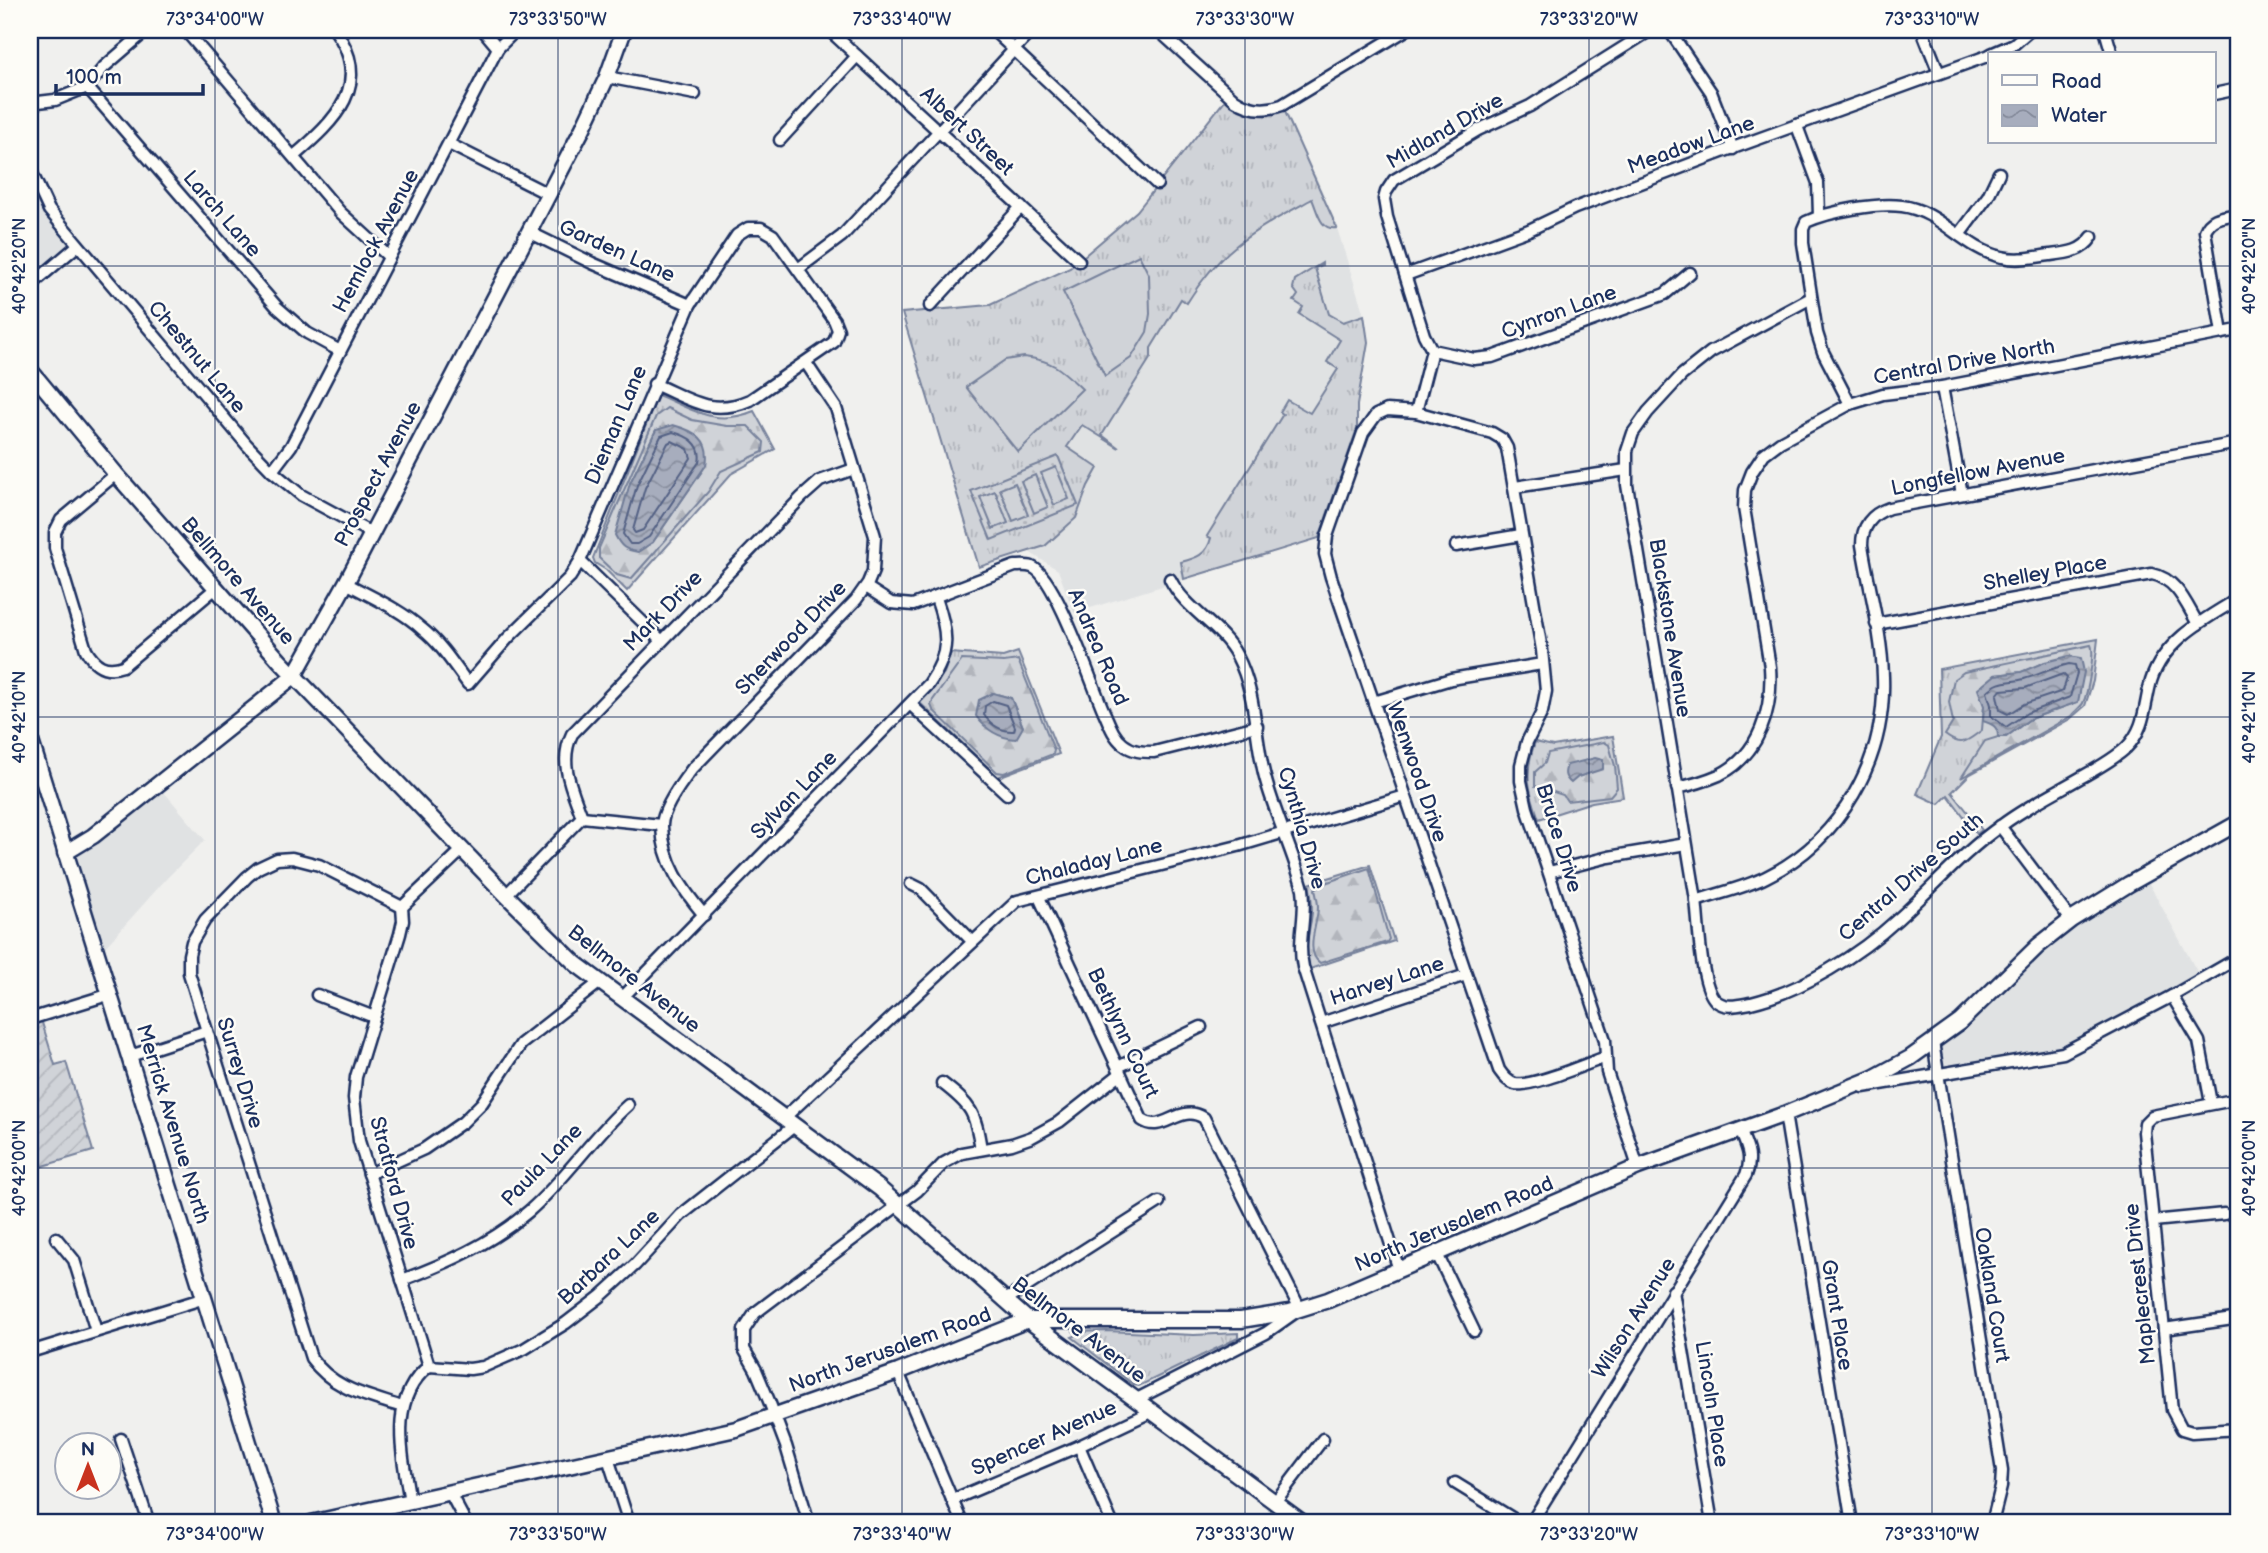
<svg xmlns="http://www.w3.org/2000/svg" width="2268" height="1553" viewBox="0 0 2268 1553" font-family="'Balsamiq Sans',sans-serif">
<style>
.built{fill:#e0e2e3}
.grass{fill:url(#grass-tufts);stroke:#76819b;stroke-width:2}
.forest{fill:url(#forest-firs);stroke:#76819b;stroke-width:2;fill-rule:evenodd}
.park{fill:url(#park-dots);stroke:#76819b;stroke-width:2}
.garden{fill:url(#garden-furrows);stroke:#76819b;stroke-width:2}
.pitch{fill:#d0d3d8;stroke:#76819b;stroke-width:2}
.water{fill:url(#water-waves);stroke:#6f7b97;stroke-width:2}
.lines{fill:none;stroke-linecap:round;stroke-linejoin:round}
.shore{stroke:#536184;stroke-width:2}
.street-casing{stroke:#1b2f5e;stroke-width:15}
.secondary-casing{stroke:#1b2f5e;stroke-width:19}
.street{stroke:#fdfcf7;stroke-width:10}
.secondary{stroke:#fdfcf7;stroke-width:14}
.ticks{fill:none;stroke:#1b2f5e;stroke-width:2;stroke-opacity:0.45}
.labels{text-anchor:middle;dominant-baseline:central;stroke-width:5;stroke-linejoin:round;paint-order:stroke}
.street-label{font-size:21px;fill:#1b2f5e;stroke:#fdfcf7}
.neatline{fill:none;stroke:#1b2f5e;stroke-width:2.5}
.ticks-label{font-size:18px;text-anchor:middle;fill:#1b2f5e}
</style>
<defs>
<pattern id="grass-tufts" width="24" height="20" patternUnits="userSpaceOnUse" patternTransform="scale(1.75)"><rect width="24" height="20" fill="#d0d3d8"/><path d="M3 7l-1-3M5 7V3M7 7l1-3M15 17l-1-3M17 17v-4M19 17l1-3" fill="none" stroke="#b2b5bc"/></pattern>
<pattern id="forest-firs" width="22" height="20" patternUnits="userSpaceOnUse" patternTransform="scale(1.75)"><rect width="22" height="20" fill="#d0d3d8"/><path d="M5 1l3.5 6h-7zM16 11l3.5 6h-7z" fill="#b2b5bc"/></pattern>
<pattern id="park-dots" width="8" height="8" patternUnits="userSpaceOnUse" patternTransform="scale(1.75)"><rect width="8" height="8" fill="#d0d3d8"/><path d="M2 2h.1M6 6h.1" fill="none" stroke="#b2b5bc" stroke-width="1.8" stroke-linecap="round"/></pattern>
<pattern id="garden-furrows" width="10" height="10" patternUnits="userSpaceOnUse" patternTransform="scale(1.75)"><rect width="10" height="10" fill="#d0d3d8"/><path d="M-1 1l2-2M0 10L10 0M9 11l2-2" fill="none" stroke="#b2b5bc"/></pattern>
<pattern id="water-waves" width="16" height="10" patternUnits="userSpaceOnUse" patternTransform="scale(1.75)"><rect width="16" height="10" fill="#a7adbd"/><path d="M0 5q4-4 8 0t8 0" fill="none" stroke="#878d9d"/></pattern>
</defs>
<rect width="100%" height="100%" fill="#f0f0ee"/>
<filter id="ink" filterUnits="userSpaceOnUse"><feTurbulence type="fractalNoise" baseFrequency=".0143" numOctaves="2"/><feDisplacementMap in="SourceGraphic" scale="14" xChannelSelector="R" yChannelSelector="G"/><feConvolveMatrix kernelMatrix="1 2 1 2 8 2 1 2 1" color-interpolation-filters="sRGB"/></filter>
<g filter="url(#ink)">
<g class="built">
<polygon points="30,169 35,184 77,246 30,286"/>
<polygon points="1315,174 1337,228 1364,315 1368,342 1357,405 1357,429 1319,538 1074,613 1058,570 1029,552 979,567 902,313 990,305 1070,268 1137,211 1157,184"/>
<polygon points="158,785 205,840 167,878 98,955 65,853"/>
<polygon points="2146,878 2200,977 2062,1050 1940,1069 1936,1044 2039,950 2077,919"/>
</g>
<g class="grass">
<path d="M1229,95L1241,104L1282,105L1337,228C1320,231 1318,212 1312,199C1256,230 1222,246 1187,303L1181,299L1151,348V357L1102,435L1119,448L1082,425L1067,447L1098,468L1088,486L1076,518L1045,546L979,567L902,313L990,305L1070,268L1137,211Z"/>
<path d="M1322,263V265L1315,268L1329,314L1343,322L1364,315L1368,342L1357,405V429L1319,538L1184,579L1181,562C1196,558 1207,555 1211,538L1207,536L1283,414L1280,412L1287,400L1310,413L1338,369L1327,362L1340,340L1299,314L1303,307L1294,301L1298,295L1293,288L1295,280Z"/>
<path d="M658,395C694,410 715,427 754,411L775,449L731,474L627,591L606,570L595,563L593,558Z"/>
<polygon points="2098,639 2093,681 2085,706 2070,719 1969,775 1952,792 1982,830 1977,834 1948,795 1939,804 1917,794 1941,737 1939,669"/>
<polygon points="1018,652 1059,754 998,777 920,703 944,673 951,653 1003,657"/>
<path d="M1613,736L1623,797L1592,802L1539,819C1528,789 1524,773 1535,742L1553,746Z"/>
<path d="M1370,865L1394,941L1310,969C1303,942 1309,938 1312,913C1312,903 1311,893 1309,884Z"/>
<polygon points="1107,1331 1194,1335 1238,1333 1238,1338 1139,1386 1134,1385 1072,1337 1077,1335 1074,1332"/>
</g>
<g class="forest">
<path d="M667,408L692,420L727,426H748L764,442L763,452L721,471L708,492L631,579L617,575L599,558V548L656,416ZM656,430L706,465L653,542L630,483Z"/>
<path d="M2091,645C2095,653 2088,693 2083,703C2081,707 2074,712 2071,716L1961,778L1985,741L1998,737H2006L2030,719L2077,702L2045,662L2022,672L1995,675L1984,706L1982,730C1967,741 1962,748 1945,735L1953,722L1949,702L1954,679L1964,672Z"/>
<path d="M962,660L1004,662L1018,660L1054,750L1053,754L1004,773L997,772L933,710L931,705L933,700ZM993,693L1011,698L1023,727Z"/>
<polygon points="1604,742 1609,745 1615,766 1617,788 1610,796 1567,801 1563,795 1535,786 1535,772 1545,763 1548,753"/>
<path d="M1369,868L1389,939L1387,942L1320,963C1304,951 1318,924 1318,907C1318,901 1316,895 1315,889L1322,884Z"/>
</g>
<polygon class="park" points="1058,456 1078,505 991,540 971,491"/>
<polygon class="garden" points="40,1016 55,1065 66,1062 93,1151 30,1170 30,1020"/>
<g class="pitch">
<polygon points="1139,255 1149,275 1150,314 1147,332 1131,358 1105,376 1063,292"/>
<path d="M1024,357C1054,361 1061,369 1082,389L1018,452L966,387L1005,360Z"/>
<polygon points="1056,467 1069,499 1054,505 1041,473"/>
<polygon points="1035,475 1048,507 1034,513 1021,481"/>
<polygon points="1015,483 1028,515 1013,521 1000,489"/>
<polygon points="995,491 1008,523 993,529 980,497"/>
</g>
<g class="water">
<path d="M673,425C695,431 711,439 706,465L653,542L638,552C625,550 621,547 615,535L630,483L656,430Z"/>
<path d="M2069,656L2081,658L2084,672L2078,702L2030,719L2006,737H1998C1998,726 1992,724 1983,721L1984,706L1978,689L1995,675L2021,672L2045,662Z"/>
<path d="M993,693L1011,698L1023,727L1016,739C998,738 986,730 976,716L979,700Z"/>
<path d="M1595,758L1603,760V769L1578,777L1571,783C1564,777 1564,773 1567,765Z"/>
</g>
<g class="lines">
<g class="shore">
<path d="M673,432C688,436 703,444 699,462L649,537L637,544H630L623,534L637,485L661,436Z"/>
<polygon points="672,441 688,449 691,458 643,530 635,533 633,530 645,488 668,443"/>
<path d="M2069,664L2075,665L2077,673L2070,697L2027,713L2006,727L1991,716V705L1987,692C1999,679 2009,683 2024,679C2040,674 2052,668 2069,664Z"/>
<polygon points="2063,674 2067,678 2063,691 2024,704 2008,714 2000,710 1997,695 2001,690 2025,688"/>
<path d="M993,701L1006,705L1015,727L1014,731C1002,732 991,725 984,715L985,706Z"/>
</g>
<defs>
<g id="street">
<polyline points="185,30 340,212 388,256"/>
<polyline points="483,30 498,48"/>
<polyline points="829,30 1079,261"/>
<polyline points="993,30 1157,184"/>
<path d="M1158,30L1235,100C1250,110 1266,111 1282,105L1406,30"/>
<polyline points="1669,30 1711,92 1733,149"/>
<polyline points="1922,30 1939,73"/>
<polyline points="2105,30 2112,54"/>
<polyline points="1991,54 2014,44 2030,30"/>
<polyline points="607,77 695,94"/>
<polyline points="87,87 277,307 307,333 340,351"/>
<polyline points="2214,94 2238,89"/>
<polyline points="30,103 55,100 87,87 104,67 147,30"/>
<polyline points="1797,126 1818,183 1819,216"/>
<polyline points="780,140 857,56"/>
<polyline points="449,144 548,194"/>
<path d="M294,156C335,121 374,84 335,30"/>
<polyline points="30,169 49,210 247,445 272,471 301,495 371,533"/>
<polyline points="529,232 592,263 690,305"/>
<polyline points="1959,235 1988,196 1999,173"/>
<polyline points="798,269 842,236 1032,30"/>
<polyline points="1406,275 1529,230 1575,208 1722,152 1990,55"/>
<polyline points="30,286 77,246"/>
<path d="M1811,298L1711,352L1682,375L1648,412L1633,433L1627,451V485C1650,623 1674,762 1696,900C1699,923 1700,987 1716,1001C1726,1009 1739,1005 1751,1003C1802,991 1860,954 1898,919C1933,888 1963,852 2002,825C2026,807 2054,793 2080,778C2096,769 2113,760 2126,748C2146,728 2144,705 2151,681C2164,640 2205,619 2238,599"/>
<polyline points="930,306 1021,207"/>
<path d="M2222,333L2205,231C2211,216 2225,217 2238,214"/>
<polyline points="1432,350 1474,359 1492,357 1665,294 1690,273"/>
<polyline points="1942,387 1962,494"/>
<path d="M1850,404L1823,352L1817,333L1803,243V229L1806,222C1830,211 1876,203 1902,206C1941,211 1964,249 2002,257C2018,261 2034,257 2050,255C2067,253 2082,252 2092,237"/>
<polyline points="1416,412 1432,350 1424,335 1387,217 1384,199 1386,192 1394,180 1478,130 1530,106 1651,30"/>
<polyline points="272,471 291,446 498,48 516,30"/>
<path d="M116,474L61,520L55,532V548L86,650C95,666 106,672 123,666L216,588"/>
<polyline points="1515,487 1626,470"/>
<polyline points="1456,546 1521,535"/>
<polyline points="580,561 661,640"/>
<path d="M1170,579C1186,611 1221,625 1237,656C1257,694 1254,736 1265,777C1275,815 1293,851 1303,889C1307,916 1297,940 1303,967L1399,1270"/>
<path d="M346,583C371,597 400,609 422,629C441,644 454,665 468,684L508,638L570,577L580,561L690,305L737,235L748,228H761L773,235L834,320L838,330L834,342L750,400C711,417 690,399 654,384"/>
<path d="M866,587L891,603L913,605L1015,566C1020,566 1027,565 1032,567C1055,575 1092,685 1104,712C1109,723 1113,736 1123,744C1133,752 1142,752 1154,752L1257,726"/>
<path d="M1876,624L2152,574C2177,579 2186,604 2198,624"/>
<polyline points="1374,702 1451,679 1542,664"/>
<polyline points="910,704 1007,794"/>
<path d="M1677,788C1691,785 1705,781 1719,775C1760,755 1773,708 1770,667L1744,508L1745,490L1752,472L1764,454L1780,442L1850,404L1883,394L1942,387L2238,330"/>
<path d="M582,817C572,789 558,763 572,734L802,497L820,481L854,469"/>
<polyline points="2000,826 2071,920"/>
<polyline points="1549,872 1609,857 1686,844"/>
<polyline points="911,884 921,889 972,941"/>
<polyline points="506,895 582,817 661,825"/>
<path d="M1039,897L1142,1120C1164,1135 1179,1102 1204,1118L1300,1309L1266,1333L1135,1400"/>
<path d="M1696,901C1719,893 1744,888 1766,877C1841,840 1886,760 1883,677C1882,633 1869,589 1862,545C1862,526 1872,514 1889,508L2238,443"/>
<path d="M402,907L319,865L292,858L277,859L258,868L247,877L205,920L192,942L189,955V973L207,1031L311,1358C334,1390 366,1395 402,1407"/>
<path d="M704,915C683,890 663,862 662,827C661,811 682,782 692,769L856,600L868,583L873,571L875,536L836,408L806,363"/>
<polyline points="317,995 374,1017"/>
<polyline points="2172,996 2199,1041 2211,1103"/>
<path d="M621,999L929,684C951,652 948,632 936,598"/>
<polyline points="30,1019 111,994"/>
<polyline points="1321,1023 1466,975"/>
<polyline points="1933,1042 2002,1471 2001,1487 1992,1523"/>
<polyline points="130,1056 207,1031"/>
<path d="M1606,1057C1586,1064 1533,1087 1515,1084C1508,1082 1503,1076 1499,1070L1331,577L1325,554L1327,536L1363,433L1376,415L1387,410L1416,412L1492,433L1502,439L1507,448L1542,650L1546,691L1542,712L1527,742L1521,765V781L1527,808L1605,1040L1607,1072L1638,1167"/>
<polyline points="1118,1067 1201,1027"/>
<path d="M942,1083C972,1106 975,1112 981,1149"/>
<polyline points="1863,1087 2063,1053 2172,996 2238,958"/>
<polyline points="2238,1099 2152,1116 2145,1123 2144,1132 2172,1410 2182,1429 2192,1432 2238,1429"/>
<polyline points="1785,1114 1852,1523"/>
<polyline points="784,1118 1017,901 1238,846 1405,796"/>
<polyline points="369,1174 424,1149 463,1122 482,1103 521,1044 600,982"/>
<polyline points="2153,1221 2224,1214"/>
<polyline points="56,1238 74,1260 96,1331"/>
<polyline points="1437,1254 1474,1331"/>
<path d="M402,1280C448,1263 492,1243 529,1211C566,1179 592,1137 628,1105"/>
<polyline points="1673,1291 1712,1523"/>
<polyline points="1004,1301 1159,1202"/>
<polyline points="2164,1329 2233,1319"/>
<polyline points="30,1352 205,1298"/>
<polyline points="429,1366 359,1141 354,1098 356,1077 400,934 403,921 402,907 462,850"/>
<polyline points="429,1366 470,1369 483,1367 524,1349 566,1323 601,1296 635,1265 681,1215 794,1126"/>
<polyline points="898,1372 962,1523"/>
<polyline points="121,1439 149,1523"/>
<polyline points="1079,1446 1112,1523"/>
<polyline points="608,1458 629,1523"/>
<polyline points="1455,1483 1520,1523"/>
<polyline points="450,1493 466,1523"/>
<polyline points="952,1500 1079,1446 1151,1412"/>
<path d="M410,1502C403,1457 387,1399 429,1366"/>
<polyline points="1275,1502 1323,1439"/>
<polyline points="30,1521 31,1523"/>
<polyline points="809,1523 786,1446 769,1401 756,1370 744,1349 744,1330 755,1313 917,1191 944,1163 962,1153 1012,1144 1032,1137 1059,1122 1120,1074"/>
<path d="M1531,1523L1746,1175C1753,1157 1747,1147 1740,1130"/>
</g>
<g id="secondary">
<polyline points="30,370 116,474 280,661 506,895 576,964 879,1188 1028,1320 1303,1523"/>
<polyline points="30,738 274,1523"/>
<polyline points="65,853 93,836 294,676 346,583 582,130 607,77 624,30"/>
<polyline points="311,1523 736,1429 898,1372 1028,1320 1241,1320 1290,1312 1328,1300 1638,1167 1785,1114 1873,1078 1910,1058 1960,1022 2038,946 2071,920 2129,884 2238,823"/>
</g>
</defs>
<use href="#street" class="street-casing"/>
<use href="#secondary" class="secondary-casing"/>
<use href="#street" class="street"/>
<use href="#secondary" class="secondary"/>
</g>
</g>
<path class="ticks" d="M215,30V1523M558,30V1523M902,30V1523M1245,30V1523M1589,30V1523M1932,30V1523M30,266H2238M30,717H2238M30,1168H2238"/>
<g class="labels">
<g class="street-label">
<text transform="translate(967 131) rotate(43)">Albert Street</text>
<text transform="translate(1445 131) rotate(-30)">Midland Drive</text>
<text transform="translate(1691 145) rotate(-20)">Meadow Lane</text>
<text transform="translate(222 214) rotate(49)">Larch Lane</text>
<text transform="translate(376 241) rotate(-62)">Hemlock Avenue</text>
<text transform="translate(617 251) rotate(24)">Garden Lane</text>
<text transform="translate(1559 312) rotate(-20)">Cynron Lane</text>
<text transform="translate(197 357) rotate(50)">Chestnut Lane</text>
<text transform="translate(1964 362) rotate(-10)">Central Drive North</text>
<text transform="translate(616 425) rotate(-67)">Dieman Lane</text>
<text transform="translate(1978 472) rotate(-11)">Longfellow Avenue</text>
<text transform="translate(378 474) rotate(-62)">Prospect Avenue</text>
<text transform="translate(2045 573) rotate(-10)">Shelley Place</text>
<text transform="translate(238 581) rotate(49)">Bellmore Avenue</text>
<text transform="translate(663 611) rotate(-46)">Mark Drive</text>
<text transform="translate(1670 628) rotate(81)">Blackstone Avenue</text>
<text transform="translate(791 638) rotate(-46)">Sherwood Drive</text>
<text transform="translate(1098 647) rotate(67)">Andrea Road</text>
<text transform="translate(1417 772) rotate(71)">Wenwood Drive</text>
<text transform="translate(794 795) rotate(-46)">Sylvan Lane</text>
<text transform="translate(1302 828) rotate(74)">Cynthia Drive</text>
<text transform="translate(1559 838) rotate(73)">Bruce Drive</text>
<text transform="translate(1094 862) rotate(-14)">Chaladay Lane</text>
<text transform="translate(1911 877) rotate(-41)">Central Drive South</text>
<text transform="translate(634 979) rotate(38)">Bellmore Avenue</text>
<text transform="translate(1387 981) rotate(-18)">Harvey Lane</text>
<text transform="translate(1123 1033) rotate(65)">Bethlynn Court</text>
<text transform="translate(240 1073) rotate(73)">Surrey Drive</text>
<text transform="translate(173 1124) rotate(73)">Merrick Avenue North</text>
<text transform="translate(542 1165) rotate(-46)">Paula Lane</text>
<text transform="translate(394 1183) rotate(75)">Stratford Drive</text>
<text transform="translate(1454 1224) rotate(-23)">North Jerusalem Road</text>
<text transform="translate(609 1257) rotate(-43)">Barbara Lane</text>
<text transform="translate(2140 1284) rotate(-96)">Maplecrest Drive</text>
<text transform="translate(1992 1295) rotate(81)">Oakland Court</text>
<text transform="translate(1837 1315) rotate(81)">Grant Place</text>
<text transform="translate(1634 1318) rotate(-58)">Wilson Avenue</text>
<text transform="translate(1079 1330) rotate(37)">Bellmore Avenue</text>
<text transform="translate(890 1350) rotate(-20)">North Jerusalem Road</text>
<text transform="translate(1712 1404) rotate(81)">Lincoln Place</text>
<text transform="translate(1044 1438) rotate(-24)">Spencer Avenue</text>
</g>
</g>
<rect width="2268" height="1553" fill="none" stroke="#fdfcf7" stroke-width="77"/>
<rect x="1988" y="52" width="228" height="91" fill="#fdfcf7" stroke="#a3aaba" stroke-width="2"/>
<rect x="2002" y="75" width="35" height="10" fill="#fdfcf7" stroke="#a3aaba" stroke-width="2"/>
<text x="2051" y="88" font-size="21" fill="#1b2f5e">Road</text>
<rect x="2002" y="105" width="35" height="21" fill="url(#water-waves)" stroke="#a3aaba" stroke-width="2"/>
<text x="2051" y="122" font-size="21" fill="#1b2f5e">Water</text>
<g transform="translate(88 1466)"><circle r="33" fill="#fdfcf7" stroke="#a3aaba" stroke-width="2"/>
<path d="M0-5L12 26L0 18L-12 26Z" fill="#c8321e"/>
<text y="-10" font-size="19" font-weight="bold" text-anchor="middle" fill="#1b2f5e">N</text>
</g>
<path d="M56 84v10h147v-10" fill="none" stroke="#1b2f5e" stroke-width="3.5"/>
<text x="66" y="84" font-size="21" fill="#1b2f5e" stroke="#fdfcf7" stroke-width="5" paint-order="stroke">100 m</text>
<rect x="38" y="38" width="2192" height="1476" class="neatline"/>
<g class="ticks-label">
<text x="215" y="25">73°34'00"W</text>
<text x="558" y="25">73°33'50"W</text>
<text x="902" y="25">73°33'40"W</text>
<text x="1245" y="25">73°33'30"W</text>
<text x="1589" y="25">73°33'20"W</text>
<text x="1932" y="25">73°33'10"W</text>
<text transform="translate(19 266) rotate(-90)" y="6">40°42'20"N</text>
<text transform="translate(2249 266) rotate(-90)" y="6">40°42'20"N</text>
<text transform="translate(19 717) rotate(-90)" y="6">40°42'10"N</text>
<text transform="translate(2249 717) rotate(-90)" y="6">40°42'10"N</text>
<text transform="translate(19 1168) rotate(-90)" y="6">40°42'00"N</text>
<text transform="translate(2249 1168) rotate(-90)" y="6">40°42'00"N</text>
<text x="215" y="1540">73°34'00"W</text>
<text x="558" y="1540">73°33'50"W</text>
<text x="902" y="1540">73°33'40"W</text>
<text x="1245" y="1540">73°33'30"W</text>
<text x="1589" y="1540">73°33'20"W</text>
<text x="1932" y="1540">73°33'10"W</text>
</g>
</svg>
